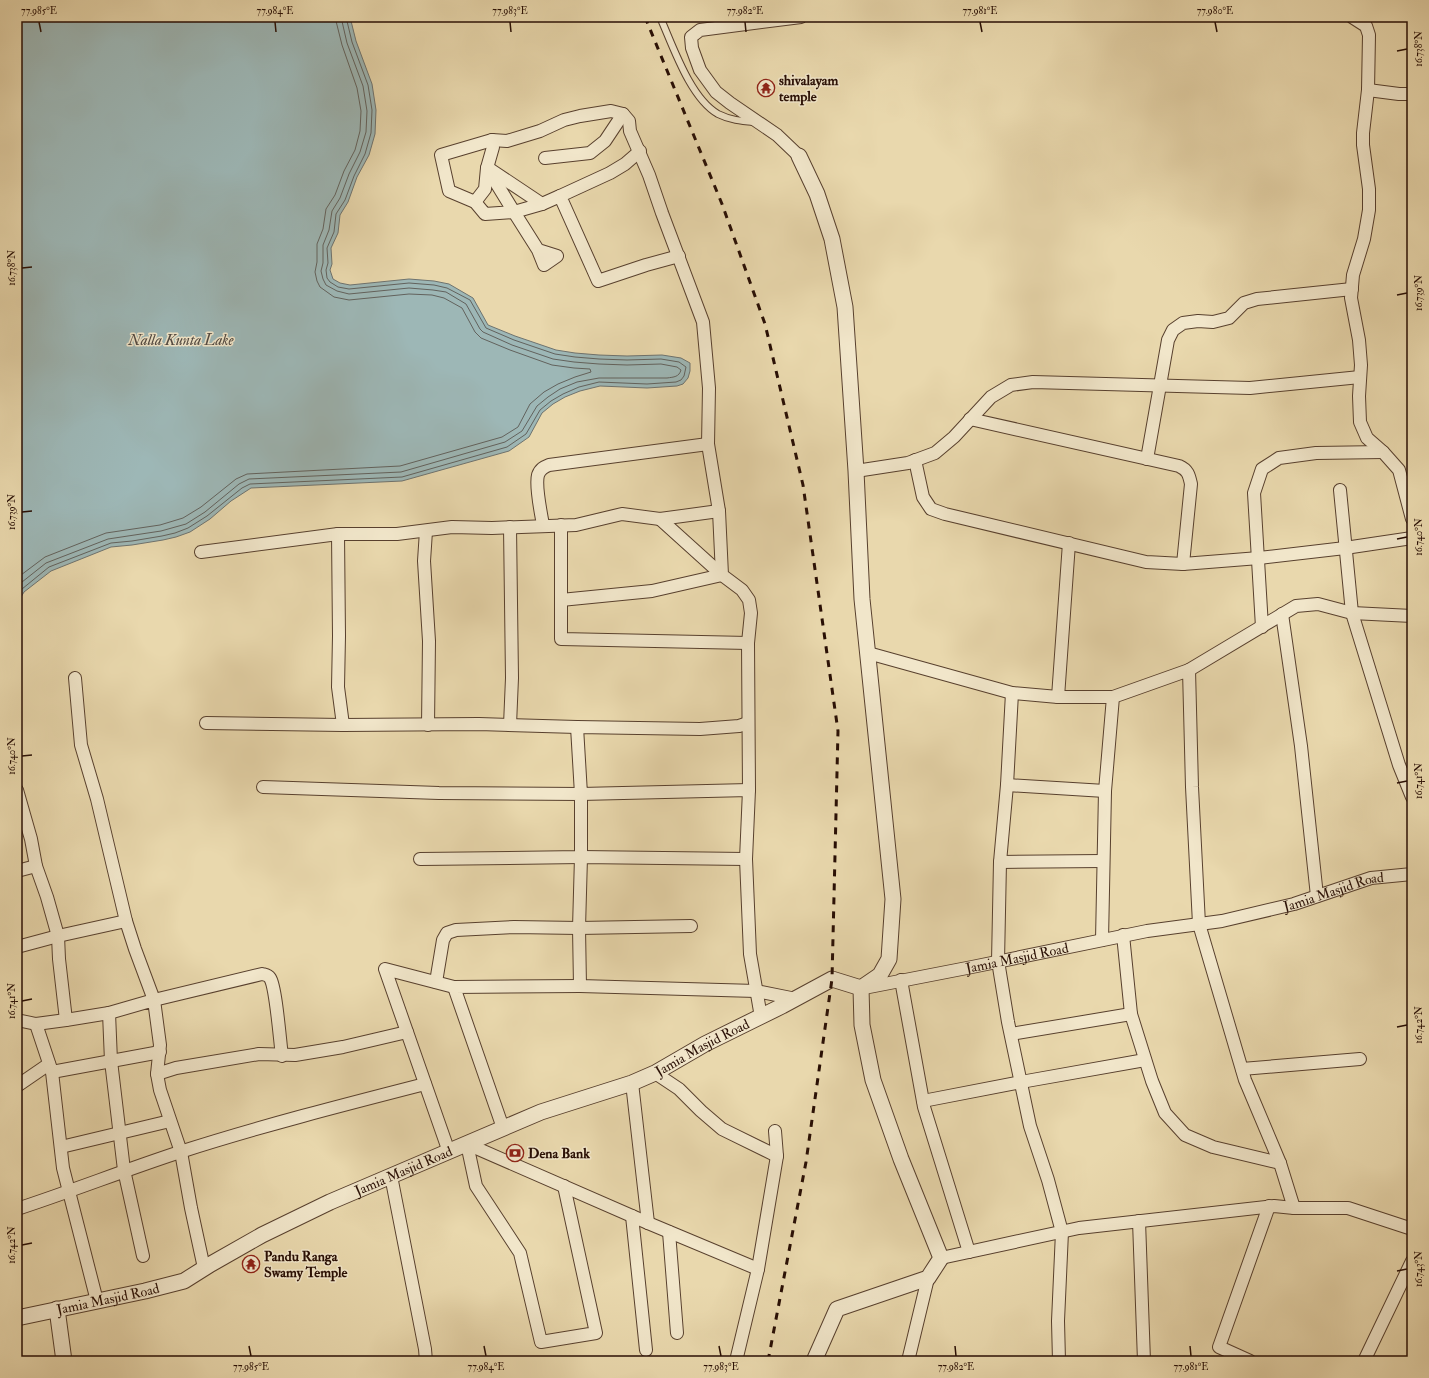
<svg xmlns="http://www.w3.org/2000/svg" width="1429" height="1378" viewBox="0 0 1429 1378" font-family="'IM FELL Double Pica',serif">
<style>
.water{fill:#9db7b6;stroke:#6e736f}
.lines{fill:none;stroke-linecap:round;stroke-linejoin:round}
.shore{stroke:#62625d;stroke-width:1}
.service-casing{stroke:#58402e;stroke-width:8}
.minor-casing{stroke:#58402e;stroke-width:14}
.tertiary-casing{stroke:#58402e;stroke-width:17}
.service{stroke:#f1e6ca;stroke-width:6}
.minor{stroke:#f1e6ca;stroke-width:12}
.tertiary{stroke:#f1e6ca;stroke-width:15}
.rail{stroke:#280e04;stroke-width:3;stroke-dasharray:7 7;stroke-linecap:butt}
.ticks{fill:none;stroke:#280e04;stroke-width:1.5}
.labels{text-anchor:middle;dominant-baseline:central;stroke-width:3;stroke-linejoin:round;paint-order:stroke}
.poi-label{font-size:14px;font-weight:bold;fill:#280e04;stroke:#f1e6ca;text-anchor:start}
.street-label{font-size:14px;fill:#280e04;stroke:#f1e6ca}
.water-label{font-size:15px;font-style:italic;fill:#514942;stroke:#f1e6ca}
.neatline{fill:none;stroke:#280e04;stroke-width:1.5}
.ticks-label{font-size:10px;text-anchor:middle;fill:#280e04}
</style>
<rect width="100%" height="100%" fill="#e9d8ad"/>
<filter id="stains"><feTurbulence type="fractalNoise" baseFrequency=".005" numOctaves="4"/><feColorMatrix values="0 0 0 0 .2 0 0 0 0 .09 0 0 0 0 .02 0 0 0 .5 -.17"/></filter>
<radialGradient id="worn" r=".72"><stop offset=".6" stop-color="#630" stop-opacity="0"/><stop offset="1" stop-color="#630" stop-opacity=".3"/></radialGradient>
<polygon class="water" points="17,17 350,17 356,41 372,84 376,110 375,134 369,155 357,177 348,202 340,215 338,233 331,248 332,264 330,270 333,279 340,283 350,285 409,279 434,281 449,284 473,298 488,325 515,336 556,350 575,353 599,355 627,356 662,355 681,358 690,363 690,371 688,378 683,384 677,386 647,388 600,386 580,391 565,397 553,404 542,413 529,437 509,451 402,481 251,488 231,501 210,519 190,532 176,537 163,540 132,545 111,547 51,571 24,592 17,604"/>
<g class="lines">
<g class="shore">
<polyline points="17,578 45,557 106,533 160,525 183,518 201,507 236,479 247,474 400,466 502,437 518,427 530,404 544,392 558,384 575,377 591,372 590,369 574,368 552,365 510,350 481,338 475,332 462,308 444,298 432,295 409,294 349,300 334,297 320,287 317,281 315,272 317,262 317,244 323,229 326,209 335,195 344,171 355,150 360,131 361,111 357,88 342,45 335,17"/>
<path d="M17,586L46,563L108,539L161,531L186,524L205,512L239,484L249,479L401,472L505,442L522,431L537,406L548,397L560,389L577,382L599,378H667C674,377 679,377 681,370L677,367L661,364L627,365L599,364L574,362L553,359L512,345L483,332L480,329L466,304L446,292L433,290L409,288L349,294L337,291L326,285L323,279L321,271L323,263V245L329,230L332,211L340,198L349,174L360,152L366,132L367,111L363,86L347,43L341,17"/>
<polyline points="17,596 22,589 49,567 111,543 132,541 162,536 175,533 188,528 207,516 242,488 250,484 402,477 507,447 526,434 540,410 551,401 563,394 579,387 599,382 647,384 676,382 681,380 684,376 686,367 679,362 661,359 627,360 599,359 575,357 555,354 514,340 486,328 470,300 447,288 434,285 409,283 349,289 338,287 330,282 327,278 326,270 328,263 327,248 334,232 336,214 345,200 354,176 365,154 371,133 372,110 368,85 352,42 346,17"/>
</g>
<defs>
<path id="service" d="M660,17C673,46 690,98 718,114C730,120 741,121 754,122"/>
<g id="minor">
<polyline points="1352,17 1366,26 1369,35 1368,90 1363,133 1363,145 1369,189 1369,210 1364,239 1353,275 1351,298 1359,340 1361,365 1359,396 1360,422 1367,438 1383,452 1399,470 1412,519"/>
<polyline points="1368,90 1399,94 1412,94"/>
<polyline points="640,151 625,164 610,173 560,196 598,281 646,265 679,256"/>
<polyline points="799,156 777,135 730,103 716,92 700,70 692,48 691,37 700,30 801,17"/>
<polyline points="545,158 590,153 605,141 623,114"/>
<polyline points="487,168 514,212 485,214 475,202 449,191 441,155 492,140 507,141 540,131 564,120 580,116 611,111 623,114 629,121 630,131 649,175 662,213 703,322 709,388 708,444 719,511 722,575 742,590 749,600 751,613 748,643 749,790"/>
<polyline points="491,170 542,204"/>
<polyline points="475,202 485,189 487,168 493,147 492,140"/>
<polyline points="538,250 557,256 544,265 538,250 514,212 542,204 560,196"/>
<path d="M970,419L1179,466C1188,470 1189,475 1191,484L1183,564"/>
<polyline points="1147,459 1168,340 1173,330 1183,323 1198,321 1213,322 1229,318 1244,303 1257,299 1352,289"/>
<polyline points="915,460 923,497 931,509 945,514 1146,562 1183,564 1259,558 1345,548 1412,538"/>
<polyline points="856,471 908,463 935,453 954,437 991,397 1011,385 1033,382 1250,388 1360,377"/>
<polyline points="1340,490 1352,613 1399,765 1412,797"/>
<polyline points="660,519 722,575"/>
<path d="M543,525C541,513 535,486 538,475C540,469 544,467 549,465L708,444"/>
<polyline points="561,525 561,639 748,643"/>
<polyline points="426,531 424,561 429,641 428,725"/>
<polyline points="338,534 339,636 338,687 343,725 479,724 577,727"/>
<polyline points="201,552 338,534 397,534 452,527 492,528 576,525 622,514 660,519 719,511"/>
<polyline points="561,600 652,591 722,575"/>
<polyline points="1282,614 1301,746 1317,896"/>
<polyline points="1262,627 1254,493 1262,469 1279,458 1316,453 1383,452"/>
<polyline points="868,653 1012,693 1058,697 1113,697"/>
<polyline points="1189,670 1296,606 1318,604 1352,613 1412,616"/>
<path d="M75,678L81,745L97,799L126,921L135,949L154,1000L262,974C266,975 268,975 270,978C276,987 280,1042 282,1056"/>
<polyline points="1012,693 1007,785 1000,862 998,961 1008,1022 1030,1126 1048,1180 1062,1232 1058,1321 1059,1361"/>
<polyline points="1058,697 1069,543"/>
<polyline points="206,723 343,725"/>
<polyline points="748,723 739,726 700,729 577,727 581,794 749,790 746,859 750,954 761,1017"/>
<polyline points="510,725 512,678 510,527"/>
<polyline points="1007,785 1105,791"/>
<polyline points="263,787 439,793 581,794 581,857 420,859"/>
<polyline points="17,790 31,839 36,866 47,897 58,936 59,959 66,1020"/>
<polyline points="746,859 581,857 579,928 580,986 756,991 796,999"/>
<polyline points="1000,862 1103,861"/>
<polyline points="17,871 36,866"/>
<polyline points="1123,935 1131,1014 1152,1081 1165,1113 1185,1135 1213,1147 1280,1163"/>
<polyline points="1102,940 1105,791 1113,697 1189,670 1192,787 1199,924 1245,1080 1280,1163 1294,1208"/>
<polyline points="17,947 58,936 126,921"/>
<polyline points="901,980 924,1107 969,1252"/>
<polyline points="436,982 443,940 447,933 456,930 514,927 579,928 691,926"/>
<path id="s1" d="M864,988L972,967L1147,931L1222,921L1294,904L1371,878L1412,874"/>
<polyline points="109,1013 111,1061 124,1170 143,1256"/>
<polyline points="17,1020 36,1024 66,1020 109,1013 154,1000 160,1045 157,1074 160,1090 181,1152 191,1208 204,1268"/>
<polyline points="36,1024 52,1072 63,1168 97,1301"/>
<polyline points="1011,1034 1131,1014"/>
<polyline points="1242,1069 1360,1059"/>
<polyline points="52,1072 160,1052"/>
<polyline points="655,1073 679,1089 701,1111 722,1129 777,1156"/>
<polyline points="157,1074 176,1068 259,1054 295,1055 343,1047 407,1032"/>
<polyline points="632,1083 648,1223"/>
<polyline points="17,1086 49,1064"/>
<polyline points="923,1101 1021,1082 1145,1060"/>
<polyline points="503,1128 454,987 580,986"/>
<polyline points="467,1144 476,1186 520,1253 541,1342 596,1333 564,1186"/>
<polyline points="467,1144 648,1223 758,1269"/>
<polyline points="61,1147 170,1121"/>
<polyline points="449,1152 385,969 454,987"/>
<polyline points="391,1176 425,1349 426,1361"/>
<path d="M17,1209C72,1191 125,1170 180,1152C261,1126 343,1105 425,1084"/>
<polyline points="632,1216 646,1350"/>
<polyline points="1139,1221 1144,1361"/>
<polyline points="669,1232 677,1333"/>
<polyline points="941,1258 1079,1228 1274,1206 1294,1208 1348,1208 1412,1229"/>
<polyline points="736,1361 758,1269 777,1156 775,1131"/>
<polyline points="908,1361 928,1278"/>
<polyline points="1250,1361 1219,1347 1269,1206"/>
<polyline points="1364,1361 1412,1261"/>
</g>
<g id="tertiary">
<polyline points="799,156 817,194 832,239 845,307 856,471 862,599 893,899 889,959 880,975 861,988 862,1025 873,1080 901,1159 941,1258 928,1278 837,1309 814,1361"/>
<polyline points="57,1309 64,1361"/>
<path id="s2" d="M17,1318L145,1291L184,1281L211,1264L262,1235L330,1202L541,1112L632,1083L655,1073L705,1044L782,1006L832,979L861,988"/>
</g>
</defs>
<use href="#service" class="service-casing"/>
<use href="#minor" class="minor-casing"/>
<use href="#tertiary" class="tertiary-casing"/>
<use href="#service" class="service"/>
<use href="#minor" class="minor"/>
<use href="#tertiary" class="tertiary"/>
<polyline class="rail" points="645,17 722,204 765,324 803,485 838,731 832,979 806,1162 768,1361"/>
</g>
<path class="ticks" d="M39,22L41,32M275,22L276,32M510,22L511,32M745,22L746,32M980,22L982,32M1215,22L1217,32M1397,51L1407,49M22,268L32,267M1397,295L1407,293M22,512L32,511M1397,539L1407,537M22,756L32,755M1397,783L1407,781M22,1001L32,999M1397,1027L1407,1025M22,1245L32,1243M1397,1271L1407,1269M249,1346L251,1356M484,1346L486,1356M719,1346L721,1356M955,1346L956,1356M1190,1346L1191,1356"/>
<defs>
<symbol id="temple-ring" viewBox="-11 -11 22 22"><circle r="9.5" fill="#f1e6ca" stroke="#8f2418" stroke-width="1.5"/><path d="M0-6L5-2H3V0L6.5 2.5H4V6H1.5V3h-3V6H-4V2.5H-6.5L-3 0V-2H-5Z" fill="#8f2418"/></symbol>
<symbol id="bank-ring" viewBox="-11 -11 22 22"><circle r="9.5" fill="#f1e6ca" stroke="#8f2418" stroke-width="1.5"/><path d="M-6-4H6V4H-6ZM0-2.3a2.3 2.3 0 1 0 0 4.6a2.3 2.3 0 1 0 0-4.6Z" fill="#8f2418"/></symbol>
</defs>
<g fill-rule="evenodd">
<use href="#temple-ring" x="756" y="78" width="20" height="20"/>
<use href="#bank-ring" x="505" y="1143" width="20" height="20"/>
<use href="#temple-ring" x="241" y="1254" width="20" height="20"/>
</g>
<g class="labels">
<g class="poi-label">
<text x="779" y="80">shivalayam<tspan x="779" dy="16">temple</tspan></text>
<text x="528" y="1153">Dena Bank</text>
<text x="264" y="1256">Pandu Ranga<tspan x="264" dy="16">Swamy Temple</tspan></text>
</g>
<g class="street-label">
<text stroke="none"><textPath href="#s1" startOffset="480">Jamia Masjid Road</textPath></text>
<text stroke="none"><textPath href="#s1" startOffset="156">Jamia Masjid Road</textPath></text>
<text stroke="none"><textPath href="#s2" startOffset="741">Jamia Masjid Road</textPath></text>
<text stroke="none"><textPath href="#s2" startOffset="417">Jamia Masjid Road</textPath></text>
<text stroke="none"><textPath href="#s2" startOffset="93">Jamia Masjid Road</textPath></text>
</g>
<g class="water-label">
<text x="181" y="340">Nalla Kunta Lake</text>
</g>
</g>
<rect width="1429" height="1378" fill="none" stroke="#e9d8ad" stroke-width="44"/>
<rect x="22" y="22" width="1385" height="1334" class="neatline"/>
<g class="ticks-label">
<text x="39" y="14">77.985°E</text>
<text x="275" y="14">77.984°E</text>
<text x="510" y="14">77.983°E</text>
<text x="745" y="14">77.982°E</text>
<text x="980" y="14">77.981°E</text>
<text x="1215" y="14">77.980°E</text>
<text transform="translate(1418 49) rotate(-90)" y="4">16.738°N</text>
<text transform="translate(11 268) rotate(-90)" y="4">16.738°N</text>
<text transform="translate(1418 293) rotate(-90)" y="4">16.739°N</text>
<text transform="translate(11 512) rotate(-90)" y="4">16.739°N</text>
<text transform="translate(1418 537) rotate(-90)" y="4">16.740°N</text>
<text transform="translate(11 756) rotate(-90)" y="4">16.740°N</text>
<text transform="translate(1418 781) rotate(-90)" y="4">16.741°N</text>
<text transform="translate(11 1001) rotate(-90)" y="4">16.741°N</text>
<text transform="translate(1418 1025) rotate(-90)" y="4">16.742°N</text>
<text transform="translate(11 1245) rotate(-90)" y="4">16.742°N</text>
<text transform="translate(1418 1269) rotate(-90)" y="4">16.743°N</text>
<text x="251" y="1370">77.985°E</text>
<text x="486" y="1370">77.984°E</text>
<text x="721" y="1370">77.983°E</text>
<text x="956" y="1370">77.982°E</text>
<text x="1191" y="1370">77.981°E</text>
</g>
<rect width="100%" height="100%" filter="url(#stains)"/>
<rect width="100%" height="100%" fill="url(#worn)"/>
</svg>
